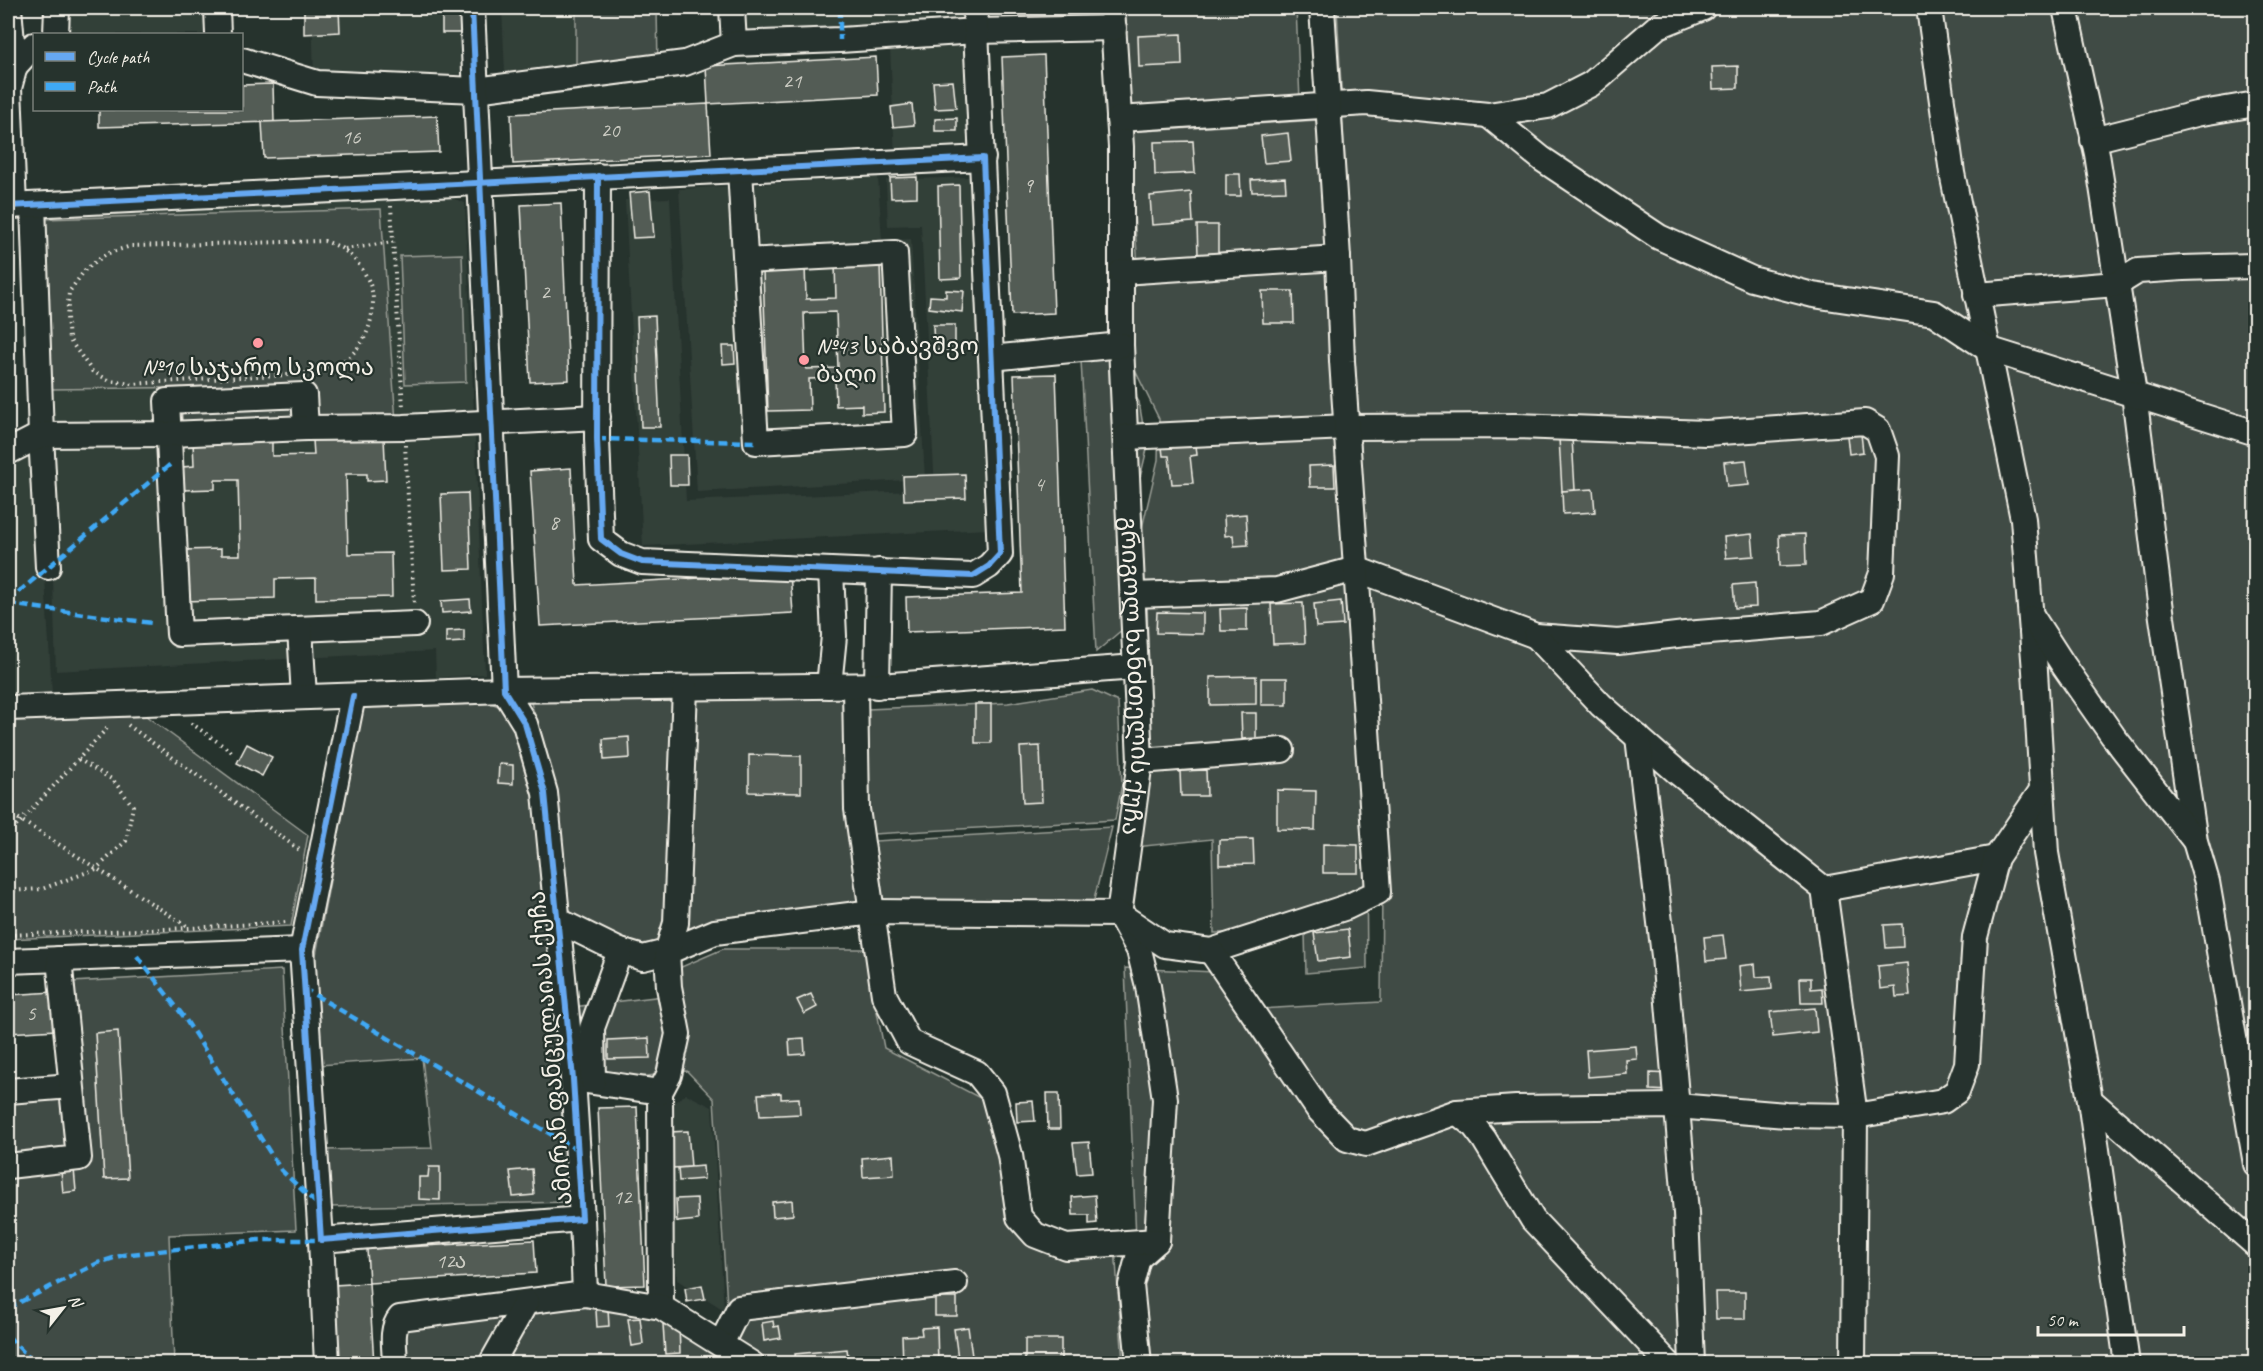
<svg xmlns="http://www.w3.org/2000/svg" width="2263" height="1371" viewBox="0 0 2263 1371" font-family="Caveat,'Noto Sans Georgian',sans-serif">
<style>
.built{fill:#333f39}
.green{fill:#414b45;stroke:#9a9e96;stroke-width:1.5}
.building{fill:#525c55;stroke:#f4f1e8;stroke-width:1.5;fill-rule:evenodd}
.lines{fill:none;stroke-linecap:round;stroke-linejoin:round}
.minor-casing{stroke:#f4f1e8;stroke-width:28}
.path{stroke:#f4f1e8;stroke-width:4;stroke-dasharray:1.5 4.5;stroke-linecap:butt}
.minor{stroke:#26332d;stroke-width:24}
.quiet{stroke:#3fa9f5;stroke-width:4.5;stroke-dasharray:9 4.5;stroke-linecap:butt}
.cycleway-casing{stroke:#26332d;stroke-width:10}
.cycleway{stroke:#66a8f1;stroke-width:6}
.poi-dot{fill:#ff9aa2;stroke:#26332d;stroke-width:2}
.labels{text-anchor:middle;dominant-baseline:central;stroke-width:4.5;stroke-linejoin:round;paint-order:stroke}
.number-label{font-size:21px;fill:#ccccc3}
.poi-label{font-size:24px;fill:#f4f1e8;stroke:#26332d;text-anchor:start}
.street-label{font-size:24px;fill:#f4f1e8;stroke:#26332d}
</style>
<rect width="100%" height="100%" fill="#26332d"/>
<filter id="ink" filterUnits="userSpaceOnUse"><feTurbulence type="fractalNoise" baseFrequency=".0167" numOctaves="2"/><feDisplacementMap in="SourceGraphic" scale="12" xChannelSelector="R" yChannelSelector="G"/><feConvolveMatrix kernelMatrix="1 2 1 2 8 2 1 2 1" color-interpolation-filters="sRGB"/></filter>
<g filter="url(#ink)">
<g class="built">
<polygon points="64,8 221,8 223,34 70,34 64,30"/>
<polygon points="312,8 465,8 467,74 314,78"/>
<polygon points="502,8 576,8 576,70 505,73"/>
<polygon points="742,8 971,8 980,154 895,158 890,47 744,37"/>
<polygon points="878,177 882,241 911,239 925,479 697,492 679,189"/>
<polygon points="971,177 989,529 643,546 625,200 670,198 686,501 935,490 921,225 888,226 886,180"/>
<polygon points="450,197 465,203 485,674 436,678 435,651 56,671 41,215"/>
<polygon points="37,449 52,693 8,694 8,465"/>
<polygon points="686,1094 712,1107 724,1310 677,1280 666,1108"/>
</g>
<g class="green">
<polygon points="576,8 657,8 658,67 576,70"/>
<polygon points="1121,8 1296,8 1300,101 1127,118"/>
<polygon points="1337,8 2255,8 2255,1363 1141,1363 1125,968 1215,972 1260,1009 1381,1002 1382,886"/>
<polygon points="1317,120 1333,249 1224,252 1138,267 1128,132"/>
<polygon points="381,209 396,422 310,420 308,386 51,389 43,219"/>
<polygon points="1330,252 1366,865 1367,968 1306,973 1305,932 1214,933 1212,839 1135,847 1150,779 1147,593 1136,554 1158,460 1159,419 1129,358 1130,285 1211,276"/>
<polygon points="462,254 466,382 405,384 400,256"/>
<polygon points="1111,356 1139,402 1147,449 1124,544 1131,622 1096,652 1081,360"/>
<polygon points="298,397 299,425 183,431 181,403"/>
<polygon points="1092,690 1118,702 1122,784 1115,820 873,834 869,805 868,709 1008,703"/>
<polygon points="673,696 670,888 666,939 629,947 571,919 547,754 530,700"/>
<polygon points="851,696 858,842 1112,827 1088,924 721,925 677,944 696,697"/>
<polygon points="489,702 512,712 535,792 545,873 571,1202 328,1207 323,1150 432,1148 422,1058 319,1065 315,960 363,706 416,706"/>
<polygon points="146,716 308,835 291,926 8,939 8,720"/>
<polygon points="723,949 865,949 884,1048 984,1100 1025,1234 1115,1247 1123,1363 771,1363 729,1337 714,1099 687,1071 584,1084 573,1007 671,995 679,968"/>
<polygon points="282,970 296,1230 169,1235 174,1363 8,1364 8,1098 81,1091 72,982"/>
<polygon points="585,1299 669,1315 738,1363 402,1363 408,1323"/>
</g>
<g class="building">
<polygon points="235,8 271,8 271,9 235,10"/>
<rect x="442" y="8" width="21" height="25"/>
<polygon points="1002,8 1038,8 1039,10 1002,11"/>
<polygon points="339,9 340,32 304,34 304,10"/>
<polygon points="1181,34 1182,65 1139,67 1138,36"/>
<polygon points="1044,55 1054,313 1012,315 1002,57"/>
<polygon points="876,57 878,95 708,104 706,66"/>
<polygon points="1738,66 1738,88 1713,89 1712,67"/>
<polygon points="953,81 956,108 935,109 933,82"/>
<polygon points="273,84 274,122 99,127 99,110 242,110 242,85"/>
<polygon points="708,104 711,154 513,164 511,114"/>
<polygon points="912,104 914,125 893,127 891,107"/>
<polygon points="437,116 439,152 264,158 262,122"/>
<polygon points="957,118 957,131 935,131 935,119"/>
<polygon points="1288,133 1291,161 1264,163 1261,136"/>
<polygon points="1193,141 1195,173 1155,175 1154,142"/>
<polygon points="1226,174 1240,174 1241,196 1226,196"/>
<polygon points="917,177 917,197 891,198 890,178"/>
<polygon points="1285,178 1286,191 1252,192 1251,180"/>
<polygon points="959,185 961,278 940,279 938,186"/>
<polygon points="650,191 654,237 633,238 629,193"/>
<polygon points="1191,192 1193,222 1152,225 1150,196"/>
<polygon points="561,203 569,380 530,382 521,205"/>
<polygon points="1197,225 1218,225 1218,255 1198,255"/>
<path d="M880,263L884,412L862,413V405L836,406L835,378L809,379L810,410L768,411L763,272L789,271V266L805,265L806,299L836,298L835,265ZM836,312L838,368L806,369L804,313Z"/>
<polygon points="946,290 964,291 962,312 929,308 930,296 946,297"/>
<polygon points="1262,291 1293,291 1294,323 1263,323"/>
<polygon points="655,316 660,427 641,427 637,317"/>
<polygon points="933,325 955,325 955,350 934,350"/>
<polygon points="722,346 734,346 735,363 723,364"/>
<polygon points="1056,374 1065,626 907,632 906,597 1022,593 1014,375"/>
<polygon points="1861,434 1863,452 1849,454 1847,436"/>
<polygon points="384,438 386,480 367,481 367,474 346,474 348,554 391,553 392,597 316,599 316,578 275,579 275,598 185,601 183,550 221,549 221,555 240,555 238,480 215,480 215,489 183,490 182,467 194,466 193,442 272,439 272,456 314,455 313,440"/>
<polygon points="1559,438 1572,438 1575,490 1562,491"/>
<polygon points="1196,445 1197,455 1190,456 1193,483 1172,484 1169,456 1163,456 1162,447"/>
<polygon points="669,455 687,455 688,485 670,485"/>
<polygon points="1746,460 1749,485 1727,487 1724,462"/>
<polygon points="1334,465 1335,487 1310,487 1309,466"/>
<polygon points="571,468 577,585 790,573 793,613 540,626 530,471"/>
<polygon points="965,474 966,498 904,500 903,476"/>
<polygon points="1593,489 1595,512 1563,514 1562,491"/>
<polygon points="468,493 471,569 444,570 441,494"/>
<polygon points="1246,514 1248,545 1234,546 1233,535 1225,536 1224,516"/>
<polygon points="1752,534 1754,556 1726,558 1724,537"/>
<polygon points="1805,534 1806,565 1780,566 1779,535"/>
<polygon points="1755,583 1756,607 1735,608 1733,585"/>
<polygon points="470,599 471,611 442,613 441,601"/>
<polygon points="1341,601 1343,625 1316,627 1314,604"/>
<polygon points="1303,603 1305,643 1273,644 1271,604"/>
<polygon points="1247,608 1247,631 1221,631 1220,609"/>
<polygon points="1157,612 1203,613 1203,634 1156,633"/>
<polygon points="464,630 464,642 446,643 446,631"/>
<polygon points="1256,676 1256,704 1210,705 1210,677"/>
<rect x="1261" y="678" width="26" height="27"/>
<rect x="975" y="704" width="16" height="39"/>
<polygon points="1241,713 1256,713 1256,738 1242,739"/>
<polygon points="629,737 630,758 604,760 603,739"/>
<polygon points="247,744 272,757 262,776 237,763"/>
<polygon points="1040,746 1042,802 1023,803 1020,747"/>
<polygon points="749,755 801,756 801,793 749,792"/>
<polygon points="499,764 513,765 513,784 498,783"/>
<polygon points="1206,770 1207,796 1181,796 1180,771"/>
<polygon points="1277,790 1316,791 1315,830 1277,829"/>
<polygon points="1253,839 1254,864 1219,865 1219,840"/>
<polygon points="1323,844 1358,845 1358,873 1323,873"/>
<polygon points="1902,924 1903,947 1886,948 1884,925"/>
<polygon points="1348,929 1351,957 1318,961 1314,933"/>
<polygon points="1723,935 1726,959 1706,961 1704,937"/>
<polygon points="1907,963 1910,996 1896,997 1895,987 1880,989 1878,966"/>
<polygon points="1755,964 1756,977 1771,976 1772,989 1741,992 1739,966"/>
<polygon points="1800,978 1811,978 1811,989 1822,988 1823,1003 1801,1003"/>
<polygon points="53,992 56,1030 8,1033 8,995"/>
<polygon points="811,994 817,1007 804,1014 797,1000"/>
<polygon points="1815,1008 1817,1032 1773,1037 1770,1012"/>
<polygon points="118,1031 128,1178 104,1179 95,1033"/>
<polygon points="649,1038 650,1058 608,1059 608,1040"/>
<polygon points="804,1038 805,1054 790,1055 789,1039"/>
<polygon points="1636,1046 1637,1059 1626,1060 1627,1074 1588,1077 1586,1050"/>
<polygon points="1650,1073 1671,1074 1670,1091 1650,1090"/>
<polygon points="781,1093 781,1099 799,1098 800,1114 760,1116 758,1094"/>
<polygon points="1047,1093 1059,1093 1060,1129 1048,1129"/>
<polygon points="1033,1101 1035,1121 1017,1122 1016,1102"/>
<polygon points="637,1107 645,1285 606,1286 598,1108"/>
<polygon points="688,1131 691,1167 672,1168 670,1132"/>
<polygon points="1089,1142 1092,1173 1077,1174 1073,1143"/>
<polygon points="893,1155 894,1175 863,1177 862,1158"/>
<polygon points="703,1166 704,1179 679,1181 678,1168"/>
<polygon points="429,1167 440,1167 440,1200 419,1199 419,1177 428,1177"/>
<polygon points="74,1169 76,1191 63,1193 61,1171"/>
<polygon points="532,1169 534,1195 513,1197 510,1171"/>
<polygon points="1095,1195 1097,1223 1089,1224 1089,1215 1073,1215 1072,1197"/>
<polygon points="697,1198 698,1220 677,1222 676,1199"/>
<polygon points="792,1200 793,1215 773,1217 772,1202"/>
<polygon points="534,1240 536,1273 369,1283 367,1249"/>
<polygon points="369,1283 374,1364 339,1364 334,1285"/>
<polygon points="702,1285 705,1299 687,1302 685,1288"/>
<polygon points="1715,1292 1745,1292 1745,1319 1716,1319"/>
<rect x="935" y="1298" width="22" height="18"/>
<polygon points="608,1309 609,1326 597,1327 596,1310"/>
<polygon points="640,1318 643,1344 632,1346 628,1319"/>
<polygon points="773,1321 774,1327 779,1326 781,1338 764,1341 762,1323"/>
<polygon points="663,1324 679,1324 680,1353 665,1354"/>
<polygon points="937,1327 938,1364 903,1364 902,1336 922,1335 921,1328"/>
<polygon points="968,1327 972,1356 958,1358 954,1329"/>
<rect x="1025" y="1339" width="36" height="25"/>
<polygon points="847,1349 849,1364 796,1364 795,1354"/>
<polygon points="1109,1358 1110,1364 1096,1364 1096,1360"/>
</g>
<g class="lines">
<defs>
<g id="minor">
<polyline points="9,8 12,42 24,54"/>
<polyline points="217,8 218,34"/>
<polyline points="732,8 734,44"/>
<path id="s1" d="M1112,8L1121,147V345L1140,761L1119,914L1139,950L1148,986L1165,1099L1157,1241L1138,1258L1131,1285L1139,1364"/>
<polyline points="1929,8 1952,173 2023,519 2035,671 2046,853 2090,1100 2127,1364"/>
<polyline points="2065,8 2097,154 2134,394 2162,618 2195,841 2207,882 2256,1164"/>
<polyline points="56,34 57,8"/>
<polyline points="242,60 317,83 476,90 685,63 734,44 840,40 976,31 1114,28"/>
<polyline points="1488,115 1542,159 1659,237 1752,279 1813,295 1934,313 1988,349 2256,433"/>
<polyline points="1119,119 1366,103 1488,115 1548,106 1591,84 1658,26 1703,8"/>
<polyline points="2093,140 2196,114 2256,104"/>
<polyline points="740,170 756,442 905,434 895,253 745,261"/>
<polyline points="598,176 597,439 601,539 621,554 642,562 973,576 989,566 1000,554 975,8"/>
<polyline points="33,205 41,435 48,567"/>
<polyline points="8,206 983,158"/>
<polyline points="14,206 9,88 15,66 34,45"/>
<polyline points="1121,272 1338,258"/>
<polyline points="1976,295 2117,284 2138,271 2183,268 2252,266"/>
<polyline points="991,358 1121,345"/>
<polyline points="306,428 304,395 167,401 179,634 415,624"/>
<polyline points="1126,437 1348,427 1517,426 1706,433 1865,422 1878,430 1887,456 1882,573 1872,600 1821,623 1685,634 1618,642 1536,636 1356,569 1277,590 1133,595"/>
<polyline points="8,452 41,435 170,434 306,428 404,427 598,417"/>
<polyline points="2033,618 2064,666 2113,736 2194,840"/>
<polyline points="300,629 304,697"/>
<polyline points="1536,636 1601,705 1676,771 1824,889 1855,1116 1853,1364"/>
<polyline points="829,686 834,636 831,571"/>
<polyline points="855,686 857,809 884,995 909,1042 977,1073 993,1093 1010,1155 1019,1217 1035,1235 1066,1247 1157,1241"/>
<polyline points="877,686 879,571"/>
<polyline points="353,696 302,950 321,1240 582,1219 573,1079 545,793 525,724 504,690 472,8"/>
<polyline points="8,708 504,690 892,685 1136,667"/>
<polyline points="1638,737 1664,956 1686,1213 1692,1364"/>
<polyline points="1140,761 1282,750"/>
<polyline points="1824,889 1996,858"/>
<polyline points="559,921 620,951 643,958 667,952 715,932 873,912 1119,914 1165,945 1211,951 1347,907 1378,892 1342,361 1338,258 1322,8"/>
<polyline points="1211,951 1318,1109 1347,1139 1366,1144 1457,1112 1474,1126 1484,1139 1533,1220 1669,1364"/>
<polyline points="8,961 302,950"/>
<polyline points="573,1079 660,1092 661,1307"/>
<polyline points="593,1081 592,1028 620,951"/>
<polyline points="8,1091 71,1086"/>
<polyline points="660,1092 669,1075 678,1034 669,987 667,952 676,923 685,688"/>
<polyline points="2090,1100 2256,1245"/>
<polyline points="1457,1112 1516,1108 1677,1106 1786,1115 1855,1116 1943,1101 1957,1091 1967,1064 1975,937 1996,858 2042,790"/>
<polyline points="8,1166 79,1158 59,959"/>
<polyline points="582,1219 585,1294"/>
<polyline points="321,1240 327,1364"/>
<polyline points="721,1344 739,1308 955,1283"/>
<path d="M395,1364C395,1349 390,1330 400,1318L585,1294L661,1307L752,1364"/>
<polyline points="491,1364 526,1302"/>
</g>
</defs>
<use href="#minor" class="minor-casing"/>
<g class="path">
<polyline points="391,206 403,408"/>
<path d="M324,241C330,243 339,246 344,250C359,261 373,282 373,300C373,328 361,355 333,366C310,376 281,375 256,376C215,379 174,381 133,384L110,381L92,371L69,339L67,317L69,292L85,270L106,254L131,246Z"/>
<polyline points="345,249 393,242"/>
<polyline points="405,445 414,603"/>
<polyline points="191,723 232,752"/>
<polyline points="128,725 301,851"/>
<polyline points="8,812 190,928"/>
<polyline points="8,835 109,726"/>
<polyline points="8,891 42,889 96,869 126,841 133,806 113,780 78,759"/>
<polyline points="8,935 190,928 286,922 287,920"/>
</g>
<use href="#minor" class="minor"/>
<g class="quiet">
<polyline points="840,8 840,40"/>
<polyline points="597,439 756,442"/>
<polyline points="8,601 172,463"/>
<polyline points="8,604 152,623"/>
<polyline points="137,956 184,1017 281,1170 318,1205"/>
<polyline points="303,988 576,1149"/>
<polyline points="8,1308 98,1263 123,1255 258,1240 321,1240"/>
<polyline points="8,1336 35,1364"/>
</g>
<defs>
<g id="cycleway">
<path d="M8,206C333,190 658,174 983,158L1000,554L989,566L973,576L642,562L621,554L601,539L597,439L598,176"/>
<polyline points="353,696 302,950 321,1240 582,1219 573,1079 545,793 525,724 504,690 472,8"/>
</g>
</defs>
<use href="#cycleway" class="cycleway-casing"/>
<use href="#cycleway" class="cycleway"/>
</g>
</g>
<g class="poi-dot">
<circle cx="258" cy="343" r="6"/>
<circle cx="804" cy="360" r="6"/>
</g>
<g class="labels">
<g class="number-label">
<text x="792" y="81">21</text>
<text x="610" y="130">20</text>
<text x="351" y="137">16</text>
<text x="1028" y="185">9</text>
<text x="545" y="292">2</text>
<text x="1039" y="484">4</text>
<text x="554" y="522">8</text>
<text x="31" y="1013">5</text>
<text x="622" y="1197">12</text>
<text x="451" y="1261">12ა</text>
</g>
<g class="poi-label">
<text x="816" y="346">№43 საბავშვო<tspan x="816" dy="28">ბაღი</tspan></text>
<text x="258" y="367" text-anchor="middle">№10 საჯარო სკოლა</text>
</g>
<g class="street-label">
<text stroke="none"><textPath href="#s1" startOffset="669">გრიგოლ ხანძთელის ქუჩა</textPath></text>
<text transform="translate(550 1048) rotate(-95)">ამირან ფანცულაიას ქუჩა</text>
</g>
</g>
<rect width="2263" height="1371" fill="none" stroke="#26332d" stroke-width="30"/>
<rect x="15" y="15" width="2233" height="1341" fill="none" stroke="#f4f1e8" stroke-width="2" filter="url(#ink)"/>
<rect x="33" y="33" width="210" height="78" fill="#26332d" stroke="#787f78" stroke-width="1.5"/>
<rect x="45" y="52" width="30" height="9" fill="#66a8f1" stroke="#787f78" stroke-width="1.5"/>
<text x="87" y="63" font-size="18" fill="#f4f1e8">Cycle path</text>
<rect x="45" y="82" width="30" height="9" fill="#3fa9f5" stroke="#787f78" stroke-width="1.5"/>
<text x="87" y="93" font-size="18" fill="#f4f1e8">Path</text>
<g transform="translate(63 1308) rotate(59)" stroke="#26332d" stroke-width="4.5" paint-order="stroke">
<path d="M0-4.5L10 22L0 15L-10 22Z" fill="#f4f1e8"/>
<text y="-9" font-size="16" font-weight="bold" text-anchor="middle" fill="#f4f1e8">N</text>
</g>
<path d="M2038 1326v9h146v-9" fill="none" stroke="#f4f1e8" stroke-width="3"/>
<text x="2047" y="1326" font-size="18" fill="#f4f1e8" stroke="#26332d" stroke-width="4.5" paint-order="stroke">50 m</text>
</svg>
